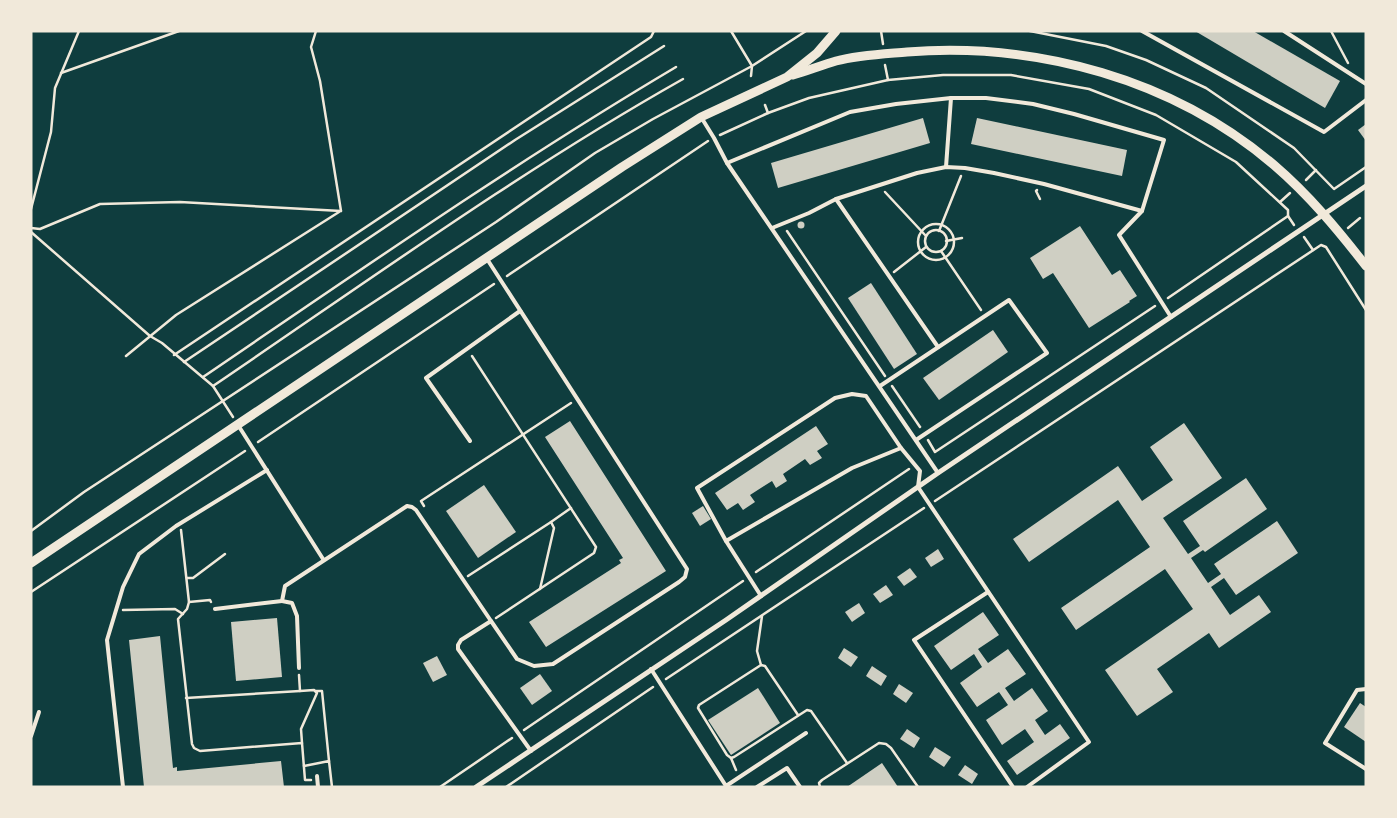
<svg xmlns="http://www.w3.org/2000/svg" width="1397" height="818" viewBox="0 0 1397 818" font-family="Arial,sans-serif">
<style>
.building{fill:#cfcfc3}
.lines{fill:none;stroke-linecap:round;stroke-linejoin:round}
.path{stroke:#f1e9da;stroke-width:2.5}
.service{stroke:#f1e9da;stroke-width:4}
.minor{stroke:#f1e9da;stroke-width:5}
.tertiary{stroke:#f1e9da;stroke-width:9}
</style>
<rect width="100%" height="100%" fill="#0f3d3e"/>
<g class="building">
<polygon points="1195,31 1253,31 1340,81 1325,108"/>
<polygon points="923,118 930,143 778,188 771,163"/>
<polygon points="977,118 1127,150 1122,176 971,144"/>
<polygon points="1366,124 1366,141 1358,130"/>
<circle cx="801" cy="225" r="3.5"/>
<polygon points="1080,226 1112,275 1120,270 1137,296 1129,301 1130,302 1089,328 1053,273 1043,279 1030,258"/>
<polygon points="871,283 917,354 894,369 848,298"/>
<polygon points="993,330 1008,352 939,400 923,378"/>
<polygon points="570,421 666,571 546,647 529,622 621,563 619,560 623,558 545,437"/>
<polygon points="1184,423 1222,478 1163,518 1188,554 1200,546 1183,521 1246,478 1267,509 1205,552 1203,550 1191,558 1208,583 1221,574 1214,564 1277,521 1298,553 1236,595 1224,578 1211,587 1230,615 1259,595 1271,612 1219,648 1209,633 1157,669 1173,692 1137,716 1105,670 1193,609 1165,569 1076,630 1061,608 1150,547 1118,500 1029,562 1013,539 1118,466 1142,501 1173,480 1150,447"/>
<polygon points="816,426 828,444 817,451 822,458 810,465 805,459 783,474 787,481 776,488 772,481 750,495 755,502 743,510 738,503 727,510 715,493"/>
<polygon points="484,485 516,532 478,558 446,511"/>
<polygon points="703,506 711,519 700,526 692,513"/>
<polygon points="938,549 944,559 931,567 925,558"/>
<polygon points="910,568 917,577 904,586 897,577"/>
<polygon points="886,585 893,595 880,603 873,594"/>
<polygon points="859,603 865,613 852,622 845,612"/>
<polygon points="983,612 999,635 978,649 988,663 1008,649 1026,674 1005,688 1014,701 1032,688 1048,711 1035,720 1045,735 1060,724 1070,738 1017,775 1007,761 1034,742 1025,729 1002,745 986,720 1008,705 999,692 977,707 960,683 982,667 974,654 951,670 934,646"/>
<polygon points="277,618 282,677 236,681 231,622"/>
<polygon points="160,636 173,768 177,767 177,771 281,761 284,787 144,787 129,640"/>
<polygon points="844,648 858,657 851,667 838,658"/>
<polygon points="437,656 447,675 433,682 423,663"/>
<polygon points="872,666 887,676 881,686 866,676"/>
<polygon points="540,674 552,691 532,705 520,688"/>
<polygon points="899,684 913,693 906,703 893,694"/>
<polygon points="758,688 780,723 731,755 708,720"/>
<polygon points="1360,703 1366,707 1366,742 1344,727"/>
<polygon points="907,729 920,738 914,748 900,739"/>
<polygon points="935,747 951,757 944,767 929,757"/>
<polygon points="882,763 898,787 847,787"/>
<polygon points="965,765 978,774 972,784 958,775"/>
</g>
<g class="lines">
<g class="path">
<polyline points="316,31 311,47 320,81 341,211"/>
<polyline points="731,31 752,66 751,76"/>
<polyline points="881,31 883,44"/>
<polyline points="1030,31 1106,46 1146,60 1206,88 1294,148 1334,189 1366,167"/>
<polyline points="1331,31 1348,63"/>
<polyline points="885,65 888,80"/>
<polyline points="61,73 179,31"/>
<polyline points="765,105 768,113"/>
<polyline points="720,135 768,113 809,98 888,80 943,75 1011,75 1089,89 1156,115 1236,162 1288,210 1288,216 1168,298"/>
<polyline points="1306,180 1316,170"/>
<polyline points="1037,190 1036,191 1040,199"/>
<polyline points="885,192 926,236"/>
<polyline points="1280,202 1290,193"/>
<polyline points="31,209 51,132 55,88 79,31"/>
<polyline points="1288,216 1294,225"/>
<circle cx="936" cy="242" r="18"/>
<polyline points="31,228 40,229 100,204 180,202 341,211"/>
<polyline points="1348,228 1360,218"/>
<circle cx="936" cy="241" r="11"/>
<polyline points="787,231 885,376"/>
<polyline points="939,231 961,176"/>
<polyline points="31,232 150,336 162,343 213,386 233,417"/>
<polyline points="1304,237 1313,250"/>
<polyline points="946,241 962,238"/>
<polyline points="941,251 981,310"/>
<polyline points="894,272 926,247"/>
<polyline points="507,276 708,141"/>
<polyline points="174,355 651,37 654,31"/>
<polyline points="126,356 176,315 339,212"/>
<polyline points="472,356 596,547 594,553 496,618"/>
<polyline points="184,362 515,140 664,46"/>
<path d="M203,377C359,271 514,163 676,67"/>
<path d="M213,386C368,281 520,171 683,79"/>
<polyline points="892,386 920,427"/>
<polyline points="928,440 935,452 1155,306"/>
<polyline points="258,442 494,284"/>
<polyline points="935,501 1321,245 1326,247 1366,310"/>
<polyline points="424,506 421,501 571,403"/>
<polyline points="181,530 189,602 187,609 178,619 192,744 194,748 200,751 302,743 305,780 311,780"/>
<polyline points="31,531 84,492 496,222 595,153 653,119 752,66 806,31"/>
<polyline points="756,572 909,469"/>
<polyline points="468,576 551,522"/>
<polyline points="187,578 193,578 225,554"/>
<polyline points="540,589 554,528 551,522 571,508"/>
<polyline points="31,592 245,451"/>
<polyline points="189,602 210,600 211,602"/>
<polyline points="123,610 175,609 183,614"/>
<polyline points="761,665 757,651 762,616"/>
<polyline points="299,675 300,691 314,690 317,693 301,729 302,743"/>
<polyline points="666,679 924,508"/>
<polyline points="316,691 322,691 329,761"/>
<polyline points="186,698 300,691"/>
<polyline points="798,715 765,666 761,665 699,705 698,708 727,755 731,758 734,757 807,710 811,711 847,763"/>
<polyline points="524,730 743,581"/>
<polyline points="731,758 736,770"/>
<polyline points="304,766 329,761 332,787"/>
<polyline points="440,787 512,738"/>
<polyline points="506,787 653,687"/>
<polyline points="820,787 819,783 822,780 879,743 886,744 891,748 918,787"/>
</g>
<g class="service">
<polyline points="1142,31 1324,132 1366,100"/>
<polyline points="1284,31 1366,84"/>
<polyline points="701,117 714,138 727,163 938,473"/>
<polyline points="727,163 850,112 896,104 951,98 986,98 1033,104 1074,114 1164,140 1142,211"/>
<polyline points="946,167 951,98"/>
<polyline points="836,199 938,347"/>
<polyline points="772,228 809,213 836,199 917,173 946,167 965,168 994,173 1044,184 1142,211 1119,235 1171,317"/>
<polyline points="487,259 687,569 685,577 679,582 553,664 534,666 517,659 491,621 461,640 458,645 458,649 531,751"/>
<polyline points="880,386 1009,300 1047,353 916,440"/>
<polyline points="238,425 323,559"/>
<polyline points="470,441 426,378 520,311 521,312"/>
<polyline points="726,541 697,488 835,398 852,394 866,396 901,448"/>
<polyline points="988,592 914,640 1013,787"/>
<polyline points="761,596 726,541 852,468 901,448 920,471 918,487 1089,742 1027,787"/>
<polyline points="282,601 292,603 297,616 299,668"/>
<polyline points="215,609 282,601 285,586 407,506 412,507 416,510 491,621"/>
<polyline points="651,669 726,786 806,733"/>
<polyline points="1366,689 1357,690 1325,743 1366,769"/>
<polyline points="31,736 39,712"/>
<polyline points="317,776 318,787"/>
<polyline points="123,787 107,640 123,587 139,554 176,526 267,470"/>
<polyline points="757,787 787,768 800,787"/>
</g>
<polyline class="minor" points="476,787 726,620 938,473 1366,186"/>
<g class="tertiary">
<path d="M793,75C807,71 822,65 836,61C859,55 884,54 907,52C1038,42 1173,79 1274,165C1309,195 1338,230 1366,266"/>
<polyline points="31,563 622,167 701,117 787,77 817,53 836,31"/>
</g>
</g>
<rect width="1397" height="818" fill="none" stroke="#f1e9da" stroke-width="65"/>
</svg>
